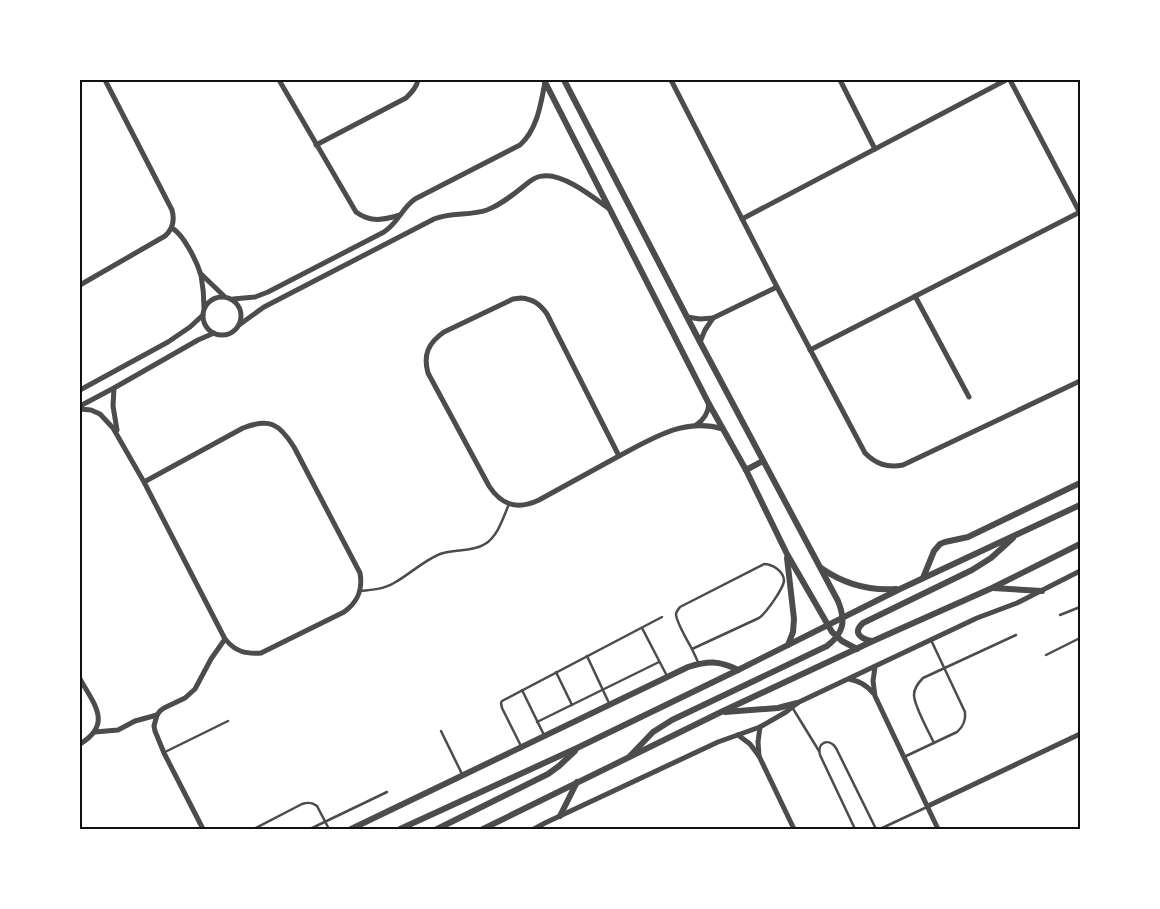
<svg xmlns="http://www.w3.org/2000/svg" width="1160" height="909" viewBox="0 0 1160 909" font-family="Raleway,sans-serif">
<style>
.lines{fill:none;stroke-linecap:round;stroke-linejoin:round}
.service{stroke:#4c4c4c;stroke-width:2.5}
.minor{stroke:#4c4c4c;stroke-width:5}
.tertiary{stroke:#4c4c4c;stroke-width:6}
.neatline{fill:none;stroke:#111;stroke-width:2}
</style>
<rect width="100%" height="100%" fill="#fff"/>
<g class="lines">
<g class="service">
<path d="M764,564C772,564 784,571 784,581C783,589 766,613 759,618L692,649C688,642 676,621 676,614C677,610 678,610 680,607Z"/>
<path d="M360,591C372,590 384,589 394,583C410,574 423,561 440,554C454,549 473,552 485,544C498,536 503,518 509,504"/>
<polyline points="1060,615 1080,607"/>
<polyline points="642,628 667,676"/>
<polyline points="692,649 698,662"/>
<polyline points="1046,655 1080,638"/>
<polyline points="587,656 609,703"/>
<polyline points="556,672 572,705"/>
<polyline points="522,690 544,735"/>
<polyline points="792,707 819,751"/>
<polyline points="537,722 659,662"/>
<polyline points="441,731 462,774"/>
<path d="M934,743C929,732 914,706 914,695C914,688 918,683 923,678L1016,635"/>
<polyline points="521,746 502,708 501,703 502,701 662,617"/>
<polyline points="165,752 228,721"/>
<path d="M904,757L957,732C963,727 966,721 965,712L931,640"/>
<path d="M254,829L302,804C308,802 312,802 317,806L329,829"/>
<polyline points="310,829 387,792"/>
<path d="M855,829L820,755C817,743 828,737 836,748L876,829"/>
<polyline points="880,829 927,807"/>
</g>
<g class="minor">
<path d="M279,80L356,212C371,223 383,220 400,215"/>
<path d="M671,80L777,287L865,453C876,464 887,468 903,465L1080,381"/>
<polyline points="840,80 875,149"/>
<polyline points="1010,80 1080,213"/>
<path d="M316,145L406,98C411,93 417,87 418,80"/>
<polyline points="742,219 1006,80"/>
<path d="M172,228C184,235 197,262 201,275C203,286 204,297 204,308"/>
<polyline points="200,273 224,296"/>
<path d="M80,285L165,236C173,229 175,221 172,210L105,80"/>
<polyline points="915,296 969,397"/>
<circle cx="222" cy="316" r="19"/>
<path d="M521,298C533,299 540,304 547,314L619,456L539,500C518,510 502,506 489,486L428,373C423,355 428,343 444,332L513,299Z"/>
<path d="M233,299L255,297L268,292L384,232C399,222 401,209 415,199L520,145C537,130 541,104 545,82"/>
<polyline points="687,317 700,319 713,318 777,287"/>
<path d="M239,325L264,307L434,219C451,212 470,216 487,210C503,204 516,192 529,182C533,179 538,176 543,176C563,173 593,197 608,208"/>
<polyline points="700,342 705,330 713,318"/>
<polyline points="810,350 1080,212"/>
<polyline points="114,388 113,406 117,430"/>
<polyline points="80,390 168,342 190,327 203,315"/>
<polyline points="80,406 114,388 198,340 214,333"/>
<path d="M80,409L91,410L100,414L113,428L144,482L225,639C236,652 245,654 261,653L344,612C358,602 363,590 360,573L294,447C279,423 269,418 243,428L144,482"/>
<path d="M696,425C704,420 708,413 709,404"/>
<path d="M619,456C652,439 684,417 723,429"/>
<polyline points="875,667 873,681 875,696 938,829"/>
<path d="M80,679C94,704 113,724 80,744"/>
<path d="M849,679C859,681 867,685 873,693"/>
<polyline points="95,732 118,730 135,721 157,715"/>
<polyline points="738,735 750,744 759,756 794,829"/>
<polyline points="759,756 758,742 760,727"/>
<polyline points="928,806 1080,734"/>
<polyline points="203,829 164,753 155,731 154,726 157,715 160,711 164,708 185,698 195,689 211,659 225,639"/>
<polyline points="534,829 545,823 718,742 760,727 786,712 797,703 977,618 1017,603 1080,571"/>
</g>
<g class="tertiary">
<polyline points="544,80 709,404 746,470 787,554 832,632 842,641 857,649"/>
<path d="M564,80L700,342L838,601C846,621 844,633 827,646L672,720L653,732L630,756"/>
<polyline points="746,470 763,461"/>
<polyline points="787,558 794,619 793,632 788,645"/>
<path d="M821,568C844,584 868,591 896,589"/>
<polyline points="923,578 934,551 940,544 945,542 968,537 1080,483"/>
<polyline points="993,588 1042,591"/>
<path d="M872,641C861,639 852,633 863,623L972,570L991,558L1013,538"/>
<polyline points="725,712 778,708 797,703"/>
<polyline points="560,816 577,782"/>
<path d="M351,829L688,667C707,661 719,660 738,670"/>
<polyline points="400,829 577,748 738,670 900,589 1080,505"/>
<polyline points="437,829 548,774 559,766 575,751"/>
<polyline points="483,829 721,712 873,641 992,588 1080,544"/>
</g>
</g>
<rect width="1160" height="909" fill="none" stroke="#ffffff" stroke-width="162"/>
<rect x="81" y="81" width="998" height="747" class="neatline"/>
</svg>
